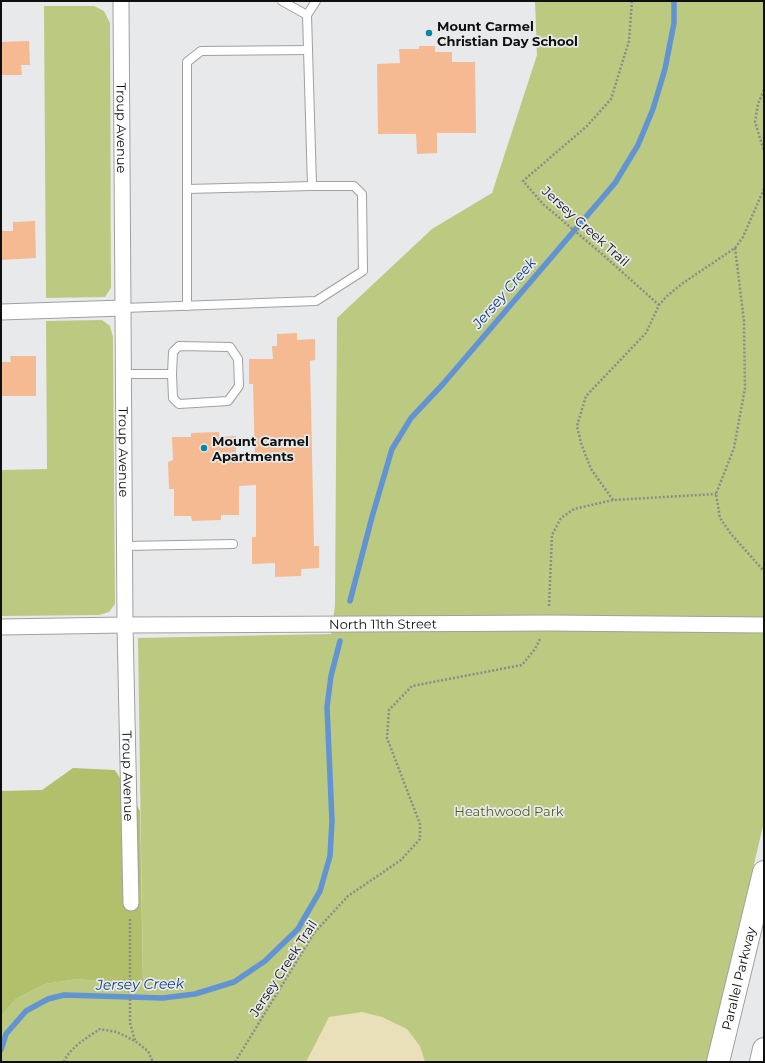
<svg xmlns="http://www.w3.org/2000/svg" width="765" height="1063" viewBox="0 0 765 1063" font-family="Montserrat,sans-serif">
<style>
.green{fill:#bcc981}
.forest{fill:#b2c06c}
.sand{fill:#e9e0ba}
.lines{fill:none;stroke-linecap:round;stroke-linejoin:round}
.stream{stroke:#6293d3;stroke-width:5.5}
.building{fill:#f5ba91}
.lane-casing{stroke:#a0a0a1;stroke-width:10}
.street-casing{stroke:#a0a0a1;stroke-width:17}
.secondary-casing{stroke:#a0a0a1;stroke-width:24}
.path{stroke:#8b8b8c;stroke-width:2.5;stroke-dasharray:2 2;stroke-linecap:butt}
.lane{stroke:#fff;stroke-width:8}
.street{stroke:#fff;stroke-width:15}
.secondary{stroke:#fff;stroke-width:22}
.poi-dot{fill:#0484a8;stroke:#e8e9ea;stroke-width:1.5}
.labels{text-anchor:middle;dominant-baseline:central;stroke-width:3.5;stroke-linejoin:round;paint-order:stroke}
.poi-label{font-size:13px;font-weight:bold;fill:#0f0f10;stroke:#e8e9ea;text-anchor:start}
.street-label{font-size:13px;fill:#0f0f10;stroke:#e8e9ea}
.park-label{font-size:13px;fill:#535c20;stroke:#e8e9ea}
.water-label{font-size:14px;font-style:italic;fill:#11417c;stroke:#e8e9ea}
</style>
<rect width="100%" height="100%" fill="#e8e9ea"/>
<g class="green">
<polygon points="535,1 764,1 764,822 707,1062 1,1062 1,1016 16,999 45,984 77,979 143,985 138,638 331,634 335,606 337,318 432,229 492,193 537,55"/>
<polygon points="44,6 94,6 104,11 110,23 111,288 105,297 46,298"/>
<polygon points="102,320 110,326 113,337 115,604 109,612 99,615 1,616 1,470 47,469 46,321"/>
</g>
<polygon class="forest" points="73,768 115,770 140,811 143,985 77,979 45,984 16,999 1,1016 1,791 42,790"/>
<polygon class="sand" points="362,1012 382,1017 407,1029 420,1046 425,1062 306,1062 329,1017"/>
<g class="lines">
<g class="stream">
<polyline points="350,601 372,517 392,449 411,418 443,384 615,183 638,145 653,109 665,69 674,23 674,1"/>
<polyline points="1,1050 6,1034 26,1011 48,999 64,995 163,998 195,994 234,982 265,961 298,929 320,891 330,856 332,821 327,707 331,676 340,641"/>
</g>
</g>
<g class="building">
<polygon points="29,41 30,65 21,65 22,75 1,75 1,42"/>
<polygon points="419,46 435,46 435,52 452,52 452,62 475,62 476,133 437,133 437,153 417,154 416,134 378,134 377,64 400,63 399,49 419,49"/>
<polygon points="35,221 36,258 1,260 1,231 13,231 13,222"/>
<polygon points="297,333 297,340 315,339 315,360 310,361 314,546 319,546 319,568 301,569 301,576 275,577 275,563 252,564 252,537 256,537 256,485 239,486 239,515 221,515 221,520 192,521 191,516 174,516 174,489 169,489 168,462 173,460 172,437 191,437 191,433 219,432 219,437 236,436 236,460 255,459 253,384 249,384 249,359 273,359 272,346 277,346 277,334"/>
<polygon points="10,356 36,356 36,396 1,396 1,362 11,362"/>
</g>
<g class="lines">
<defs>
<g id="lane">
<polyline points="282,1 307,15"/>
<polyline points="187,189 312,186"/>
<polyline points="187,306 187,62 201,51 308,50"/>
<polyline points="123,308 316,301 363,271 362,194 354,186 312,186 307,15 316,1"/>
<polyline points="124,374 172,374 173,352 179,346 230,347 238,359 239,386 228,401 179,404 173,398 172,374"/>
<polyline points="124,546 233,544"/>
</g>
<g id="street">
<path id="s1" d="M121,1L125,625L131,903"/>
<polyline points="1,312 123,308"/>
<path id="s2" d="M1,627L125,625L549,623L764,625"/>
</g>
<g id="secondary">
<path id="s3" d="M718,1062L764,872"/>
<polyline points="761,1062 764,1049"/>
</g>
</defs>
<use href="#lane" class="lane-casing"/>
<use href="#street" class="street-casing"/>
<use href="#secondary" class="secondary-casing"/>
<g class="path">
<polyline points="632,1 629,41 611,99 587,126 523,181 543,204 602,254 659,305"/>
<polyline points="764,90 758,104 755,122 764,151"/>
<polyline points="735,248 744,321 745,388 734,448 716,494 720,518 731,534 764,571"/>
<polyline points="613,500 591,469 581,443 577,426 586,396 646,333 659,305 667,296 683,283 735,248 743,237 764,189"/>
<polyline points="549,606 552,535 561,518 574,509 613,500 716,494"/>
<polyline points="130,919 130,1023 135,1041"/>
<path d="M64,1062C69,1048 88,1037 100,1029L117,1032L135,1041L148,1051L153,1062"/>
<polyline points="235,1062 314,933 348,896 401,860 420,839 420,824 387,738 389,710 412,686 522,665 535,649 540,639"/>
</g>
<use href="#lane" class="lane"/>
<use href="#street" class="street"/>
<use href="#secondary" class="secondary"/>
</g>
<g class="poi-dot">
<circle cx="429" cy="33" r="4"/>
<circle cx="204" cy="448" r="4"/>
</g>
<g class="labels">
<g class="poi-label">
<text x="437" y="26">Mount Carmel<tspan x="437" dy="15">Christian Day School</tspan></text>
<text x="212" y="441">Mount Carmel<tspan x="212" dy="15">Apartments</tspan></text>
</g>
<g class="street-label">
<text stroke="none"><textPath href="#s1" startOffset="127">Troup Avenue</textPath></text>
<text transform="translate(586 226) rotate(42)">Jersey Creek Trail</text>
<text stroke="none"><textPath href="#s1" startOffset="451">Troup Avenue</textPath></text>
<text stroke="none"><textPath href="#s2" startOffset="382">North 11th Street</textPath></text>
<text stroke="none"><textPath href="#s1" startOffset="775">Troup Avenue</textPath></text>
<text transform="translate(283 968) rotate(-57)">Jersey Creek Trail</text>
<text stroke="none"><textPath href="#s3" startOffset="86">Parallel Parkway</textPath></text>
</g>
<g class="park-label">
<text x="509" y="811">Heathwood Park</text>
</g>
<g class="water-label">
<text transform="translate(504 293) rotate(-49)">Jersey Creek</text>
<text transform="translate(140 984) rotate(-1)">Jersey Creek</text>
</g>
</g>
<rect width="765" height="1063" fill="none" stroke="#0f0f10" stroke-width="4"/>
</svg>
